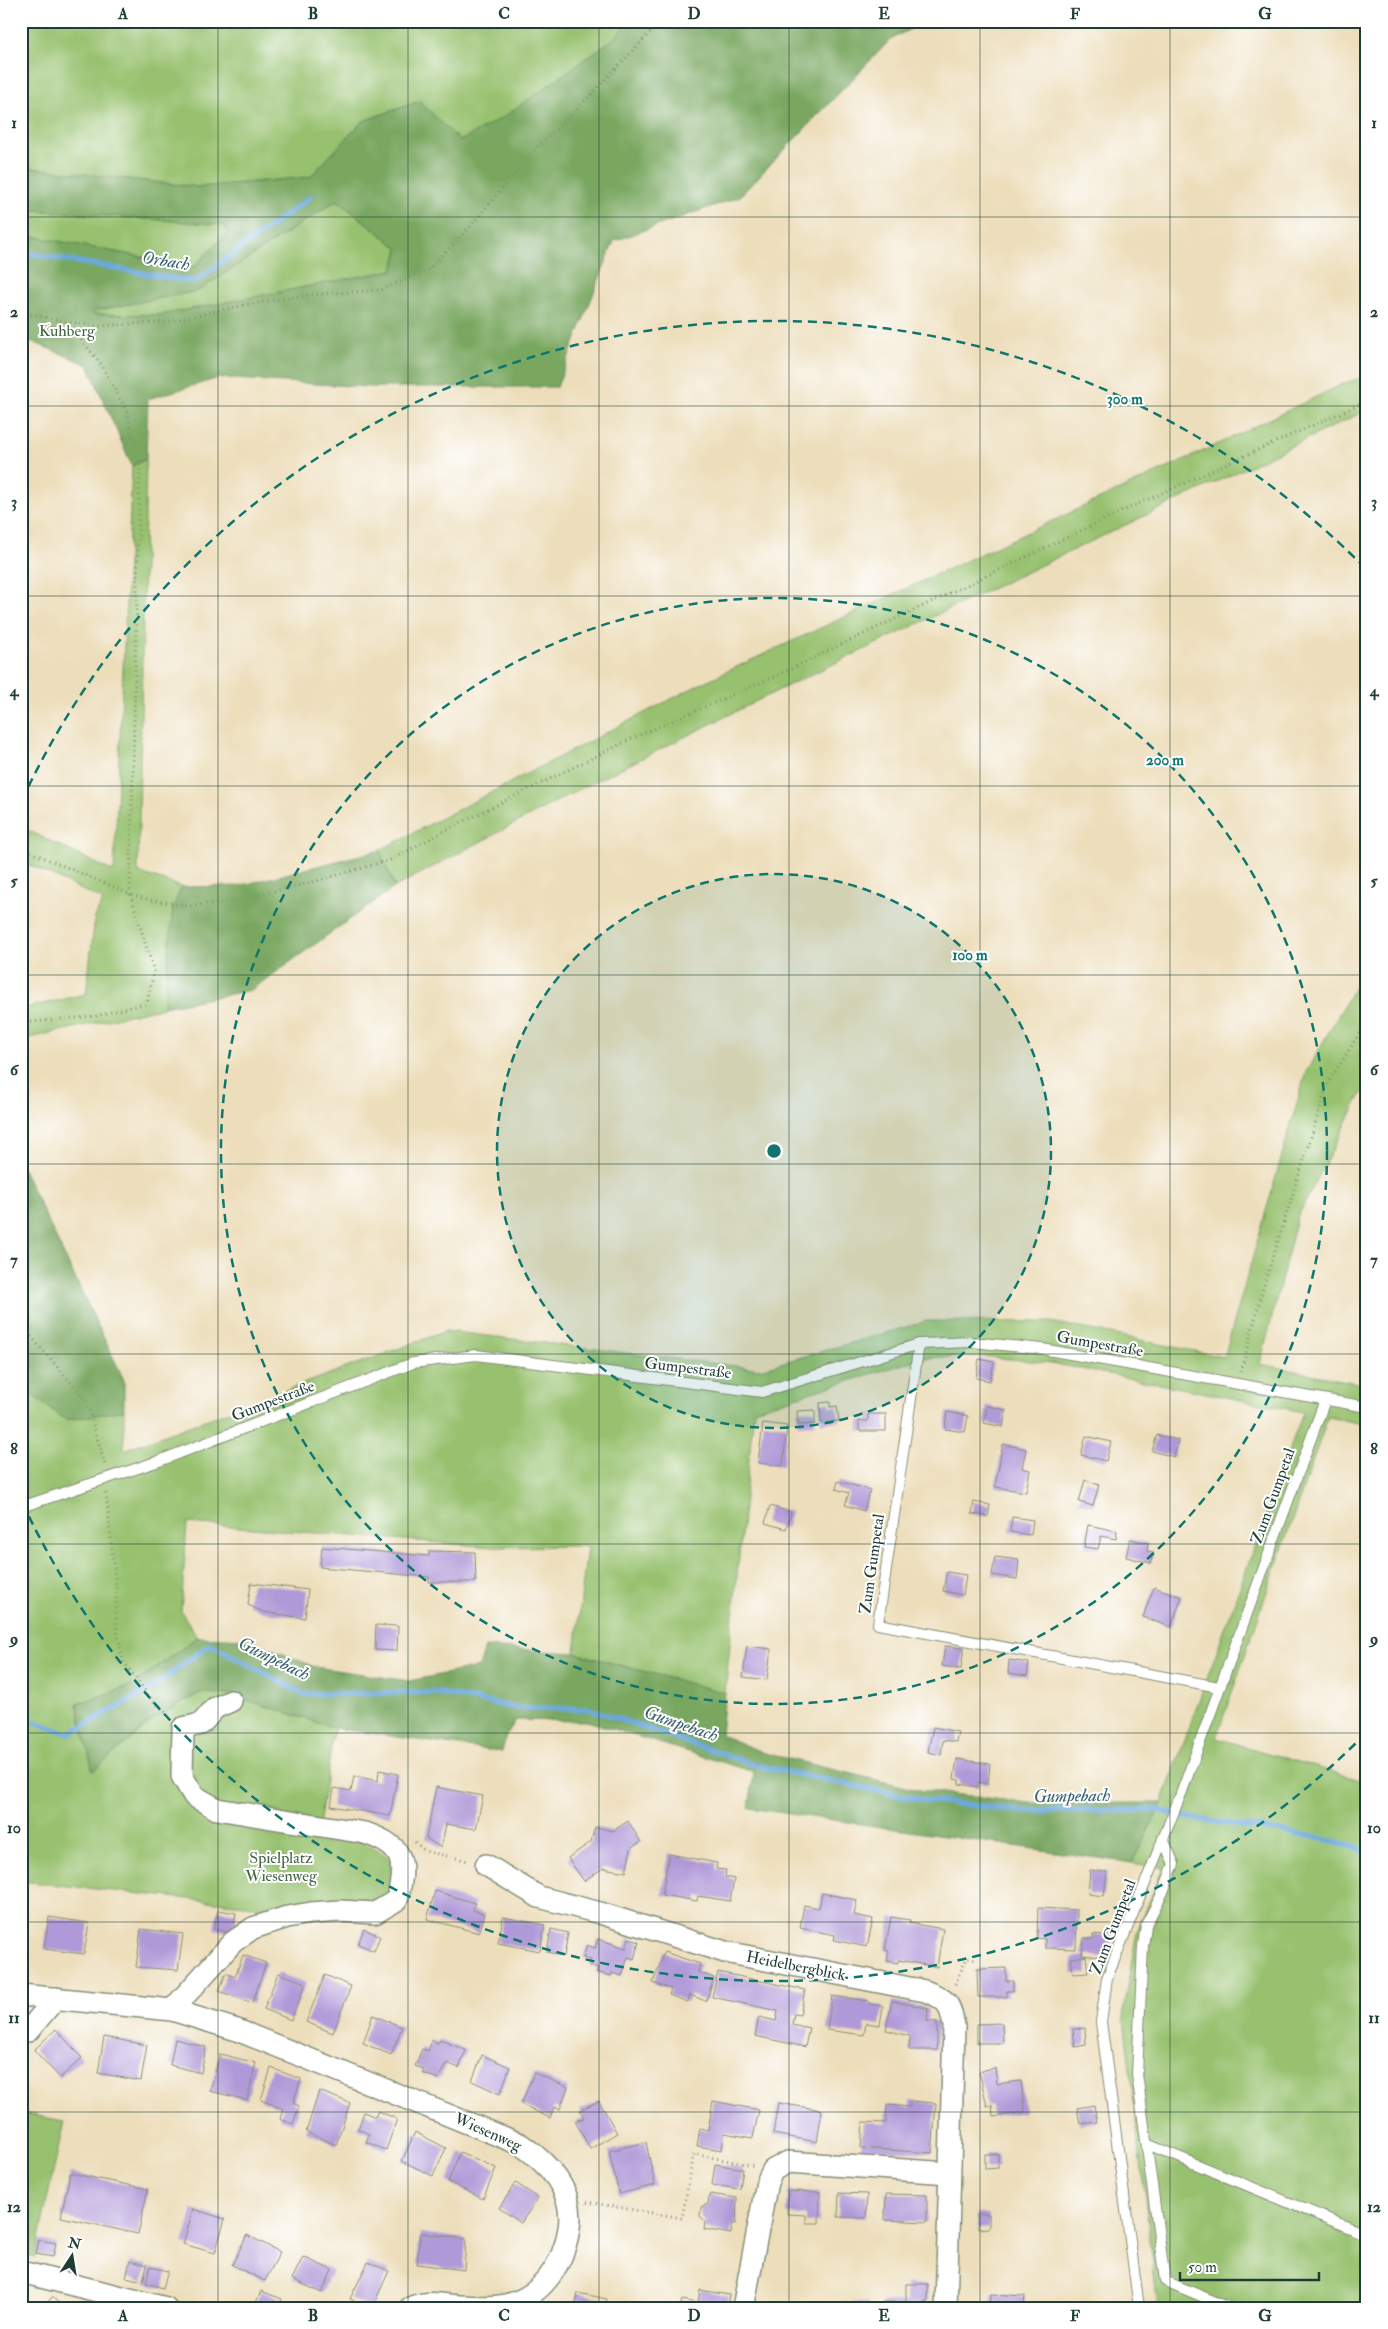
<svg xmlns="http://www.w3.org/2000/svg" width="1388" height="2329" viewBox="0 0 1388 2329" font-family="'IM FELL Double Pica',serif">
<style>
.green{fill:#97c16e;stroke:#5b7f51}
.forest{fill:#79a761;stroke:#4c724a;fill-rule:evenodd}
.lines{fill:none;stroke-linecap:round;stroke-linejoin:round}
.stream{stroke:#6ca8dd;stroke-width:5.5}
.building{fill:#b099d8}
.lane-casing{stroke:#868e78;stroke-width:12}
.street-casing{stroke:#868e78;stroke-width:24}
.path{stroke:#868e78;stroke-width:3;stroke-dasharray:1 4;stroke-linecap:butt}
.lane{stroke:#fff;stroke-width:10}
.street{stroke:#fff;stroke-width:21}
.grid{fill:none;stroke:#1f3d34;stroke-width:1;stroke-opacity:0.55}
.ring{fill:none;stroke:#0f766e;stroke-width:2.5;stroke-dasharray:9 6}
.labels{text-anchor:middle;dominant-baseline:central;stroke-width:4;stroke-linejoin:round;paint-order:stroke}
.park-label{font-size:16px;fill:#436545;stroke:#fff}
.street-label{font-size:16px;fill:#1f3d34;stroke:#fff}
.water-label{font-size:18px;font-style:italic;fill:#3a626f;stroke:#fff}
.centre{fill:#0f766e;stroke:#fff;stroke-width:2.5}
.ring-label{font-size:15px;text-anchor:middle;font-weight:bold;fill:#0f766e;stroke:#fff;stroke-width:4;stroke-linejoin:round;paint-order:stroke}
.neatline{fill:none;stroke:#1f3d34;stroke-width:2}
.grid-label{font-size:16px;text-anchor:middle;font-weight:bold;fill:#1f3d34}
</style>
<rect width="100%" height="100%" fill="#fff"/>
<filter id="ink" filterUnits="userSpaceOnUse"><feTurbulence type="fractalNoise" baseFrequency=".02" numOctaves="2"/><feDisplacementMap in="SourceGraphic" scale="10" xChannelSelector="R" yChannelSelector="G"/><feConvolveMatrix kernelMatrix="1 2 1 2 8 2 1 2 1" color-interpolation-filters="sRGB"/></filter>
<filter id="wash" filterUnits="userSpaceOnUse"><feTurbulence type="fractalNoise" baseFrequency=".0096" numOctaves="4" result="noise"/><feDisplacementMap in="SourceGraphic" scale="20" xChannelSelector="R" yChannelSelector="G"/><feGaussianBlur stdDeviation="1.12" result="paint"/><feColorMatrix in="noise" values="0 0 0 0 0 0 0 0 0 0 0 0 0 0 0 0 0 1.4 0 .05"/><feComposite in="paint" operator="in"/></filter>
<g filter="url(#wash)">
<rect width="100%" height="100%" fill="#eddebb"/>
<g class="green">
<polygon points="21,21 630,21 613,39 505,117 460,141 420,101 363,121 310,177 199,187 21,167"/>
<polygon points="337,200 398,248 393,270 160,315 93,314 93,311 198,291"/>
<polygon points="21,209 224,225 228,232 194,267 21,234"/>
<polygon points="1367,376 1367,412 1361,413 783,688 578,790 395,887 380,850 706,681 1195,455 1345,383"/>
<polygon points="146,459 138,872 182,887 173,907 164,1007 21,1040 21,1009 86,994 95,917 103,900 21,861 21,827 114,872 132,466"/>
<path d="M1367,965V1083L1297,1218L1260,1364L1367,1385V1425L1328,1417L1216,1738L1367,1782V2308H1158L1123,2010L1137,1932L1163,1868L1132,1863L1162,1803L1303,1412L1051,1363L978,1356L923,1358L754,1410L725,1693L575,1653L587,1546L493,1547L187,1523L181,1611L197,1637L133,1685L77,1704L93,1771L157,1717L200,1693L228,1694L334,1728L318,1833C346,1838 370,1839 391,1860L392,1893L370,1906L301,1904L272,1908L21,1881V1387L66,1420L124,1410V1450L446,1331L760,1369L927,1321L1051,1322L1224,1357L1306,1072Z"/>
<polygon points="21,2113 64,2121 35,2257 21,2254"/>
</g>
<g class="forest">
<path d="M630,21H925L890,40L739,197L614,241L557,387H366L219,378L148,399L146,459L132,466L88,365L21,337V234L194,267L228,232L223,225L21,209V167L199,187L310,177L363,121L420,101L460,141L505,116L613,39ZM337,200L398,248L393,270L160,315L93,314V311L198,291Z"/>
<polygon points="380,850 395,887 251,990 164,1007 173,907 182,887 239,886"/>
<polygon points="21,1165 124,1380 124,1410 66,1420 21,1387"/>
<polygon points="197,1637 248,1639 315,1667 409,1681 479,1667 485,1647 575,1653 725,1693 721,1735 764,1753 919,1790 1029,1803 1162,1803 1132,1863 749,1808 754,1772 587,1721 516,1720 506,1736 502,1752 334,1728 228,1694 200,1693 157,1717 93,1771 77,1704 133,1685"/>
</g>
<g class="lines">
<g class="stream">
<polyline points="21,252 195,282 310,197"/>
<polyline points="21,1717 69,1734 153,1687 210,1644 303,1694 435,1692 517,1708 590,1709 755,1765 922,1800 1023,1811 1158,1810 1190,1818 1323,1838 1367,1851"/>
</g>
</g>
<g id="blocks">
<g class="building">
<polygon points="979,1359 994,1362 990,1381 976,1378"/>
<polygon points="830,1402 830,1407 837,1406 839,1421 821,1423 820,1403"/>
<polygon points="987,1406 1006,1410 1003,1427 984,1423"/>
<polygon points="815,1410 815,1424 798,1425 797,1411"/>
<polygon points="947,1412 968,1416 965,1432 945,1429"/>
<polygon points="868,1414 886,1414 886,1431 859,1431 859,1421 868,1421"/>
<polygon points="763,1423 787,1426 783,1466 758,1463"/>
<polygon points="1157,1435 1178,1440 1174,1457 1152,1451"/>
<polygon points="1086,1436 1111,1442 1106,1461 1081,1455"/>
<polygon points="1003,1444 1026,1449 1022,1468 1030,1470 1026,1492 995,1487"/>
<polygon points="1085,1480 1099,1485 1093,1506 1079,1502"/>
<polygon points="838,1481 870,1490 864,1511 845,1505 849,1493 836,1489"/>
<polygon points="974,1502 990,1505 988,1516 972,1514"/>
<polygon points="770,1506 791,1512 786,1529 765,1523"/>
<polygon points="1012,1517 1033,1520 1031,1535 1010,1532"/>
<polygon points="1088,1525 1117,1531 1116,1539 1101,1536 1098,1549 1084,1547"/>
<polygon points="1130,1539 1148,1543 1147,1551 1153,1552 1151,1563 1126,1557"/>
<polygon points="322,1547 429,1556 429,1551 475,1552 476,1582 429,1582 429,1577 320,1567"/>
<polygon points="995,1557 1019,1560 1017,1579 992,1575"/>
<polygon points="947,1572 966,1575 963,1595 943,1591"/>
<polygon points="251,1583 308,1590 305,1618 263,1612 248,1605"/>
<polygon points="1154,1587 1182,1597 1171,1627 1143,1617"/>
<polygon points="376,1625 398,1626 397,1651 375,1650"/>
<polygon points="747,1646 771,1649 767,1680 743,1677"/>
<polygon points="945,1646 964,1648 961,1669 942,1666"/>
<polygon points="1009,1660 1029,1663 1027,1676 1008,1673"/>
<polygon points="933,1727 958,1732 956,1742 943,1740 941,1755 928,1752"/>
<polygon points="957,1759 990,1764 988,1784 978,1782 978,1787 959,1784 959,1780 954,1779"/>
<polygon points="379,1770 398,1774 390,1816 331,1806 334,1788 351,1791 354,1776 378,1781"/>
<polygon points="436,1787 483,1796 476,1829 446,1824 441,1848 426,1838"/>
<polygon points="628,1821 641,1842 631,1848 626,1872 603,1868 584,1881 568,1858 591,1842 595,1827 613,1831"/>
<polygon points="669,1854 717,1863 716,1869 726,1870 725,1877 734,1879 730,1901 698,1896 697,1901 662,1895"/>
<polygon points="1090,1870 1107,1872 1104,1896 1088,1894"/>
<polygon points="435,1891 475,1903 473,1910 485,1914 479,1933 427,1919"/>
<polygon points="822,1893 857,1900 854,1915 873,1919 867,1947 834,1940 835,1935 800,1928 804,1905 819,1908"/>
<polygon points="1038,1908 1077,1910 1076,1949 1045,1948 1045,1939 1037,1938"/>
<polygon points="218,1910 236,1913 233,1933 214,1929"/>
<polygon points="49,1917 89,1923 84,1954 44,1949"/>
<polygon points="503,1917 545,1925 540,1951 498,1943"/>
<polygon points="891,1917 910,1920 909,1923 943,1929 937,1967 898,1960 898,1963 887,1961 889,1951 885,1950"/>
<polygon points="141,1929 183,1934 178,1970 136,1967"/>
<polygon points="364,1929 380,1936 374,1951 358,1944"/>
<polygon points="551,1929 568,1933 564,1956 547,1952"/>
<polygon points="1093,1934 1111,1936 1103,1957 1082,1955 1084,1938 1093,1939"/>
<polygon points="629,1938 639,1942 634,1959 628,1957 622,1976 612,1973 611,1976 596,1972 598,1968 589,1965 591,1960 583,1958 587,1945 595,1948 598,1939 626,1948"/>
<polygon points="664,1952 700,1964 698,1972 714,1978 706,2001 690,1995 688,2002 669,1995 671,1989 653,1983"/>
<polygon points="243,1955 266,1963 252,2003 219,1991 226,1973 235,1977"/>
<polygon points="1086,1956 1088,1973 1073,1974 1071,1958"/>
<polygon points="1006,1968 1006,1981 1013,1981 1013,1991 1007,1991 1007,1997 978,1997 977,1969"/>
<polygon points="718,1972 805,1990 800,2015 794,2014 792,2024 809,2028 805,2047 755,2036 759,2017 776,2021 778,2011 712,1997"/>
<polygon points="278,1973 306,1983 291,2020 264,2009"/>
<polygon points="325,1975 351,1986 333,2033 306,2022"/>
<polygon points="832,1996 869,2001 869,2004 883,2006 880,2025 866,2023 864,2035 827,2030"/>
<polygon points="892,2001 928,2008 927,2021 937,2022 937,2050 909,2050 910,2036 886,2030"/>
<polygon points="373,2015 402,2027 391,2055 363,2043"/>
<polygon points="1002,2023 1003,2043 977,2043 977,2024"/>
<polygon points="1085,2028 1086,2045 1075,2047 1073,2029"/>
<polygon points="56,2029 82,2058 60,2078 34,2050"/>
<polygon points="104,2037 147,2045 141,2081 98,2073"/>
<polygon points="175,2039 206,2047 201,2073 170,2065"/>
<polygon points="432,2040 438,2043 440,2040 466,2050 459,2068 447,2063 438,2079 422,2073 424,2069 415,2066 422,2049 428,2051"/>
<polygon points="220,2054 256,2063 247,2100 210,2091"/>
<polygon points="482,2055 510,2067 500,2094 472,2081"/>
<polygon points="271,2068 301,2079 293,2103 299,2106 293,2124 280,2119 283,2109 261,2100"/>
<polygon points="995,2068 997,2084 1021,2081 1025,2112 993,2117 992,2105 987,2106 979,2071"/>
<polygon points="534,2073 568,2087 560,2109 554,2107 550,2118 521,2104"/>
<polygon points="319,2091 350,2103 336,2145 306,2132"/>
<polygon points="599,2101 617,2133 590,2149 575,2121 584,2118 580,2110"/>
<polygon points="713,2101 759,2110 753,2138 724,2133 722,2150 697,2146 700,2128 708,2130"/>
<polygon points="910,2101 936,2103 932,2153 861,2148 863,2122 886,2123 887,2105 910,2107"/>
<polygon points="778,2103 822,2110 817,2142 773,2134"/>
<polygon points="1094,2105 1097,2122 1080,2124 1077,2108"/>
<polygon points="378,2111 397,2119 386,2150 366,2142 369,2134 358,2129 364,2112 375,2117"/>
<polygon points="415,2132 446,2148 433,2176 402,2161"/>
<polygon points="646,2142 655,2185 619,2194 609,2151"/>
<polygon points="460,2152 496,2168 483,2199 448,2182"/>
<polygon points="985,2154 998,2154 998,2168 985,2169"/>
<polygon points="715,2164 743,2169 740,2189 712,2185"/>
<polygon points="70,2173 148,2189 138,2234 61,2217"/>
<polygon points="516,2183 538,2198 521,2223 499,2208"/>
<polygon points="788,2191 820,2192 819,2223 806,2223 806,2215 787,2214"/>
<polygon points="839,2193 867,2194 866,2218 838,2217"/>
<polygon points="710,2194 737,2198 736,2224 732,2224 731,2234 704,2229 705,2221 700,2216 701,2207 708,2204"/>
<polygon points="886,2194 927,2195 927,2222 885,2220"/>
<polygon points="193,2209 225,2219 215,2253 183,2244"/>
<polygon points="977,2214 989,2214 989,2228 978,2229"/>
<polygon points="420,2233 466,2239 464,2270 417,2264"/>
<polygon points="247,2235 280,2252 265,2281 232,2265"/>
<polygon points="39,2240 56,2243 53,2257 36,2254"/>
<polygon points="303,2257 332,2270 322,2293 292,2279"/>
<polygon points="130,2261 147,2265 143,2281 126,2277"/>
<polygon points="368,2262 389,2271 372,2308 350,2299"/>
<polygon points="150,2267 168,2271 163,2288 146,2283"/>
<polygon points="906,2284 928,2284 928,2301 925,2301 925,2308 883,2308 882,2302 906,2302"/>
<polygon points="700,2290 729,2295 727,2308 680,2308 682,2300 698,2303"/>
<polygon points="261,2291 282,2299 279,2306 266,2301 263,2308 255,2305"/>
<polygon points="578,2293 607,2299 606,2308 575,2308"/>
<polygon points="991,2294 1025,2296 1024,2308 990,2308"/>
<polygon points="52,2297 64,2308 43,2308"/>
<rect x="839" y="2303" width="29" height="5"/>
</g>
</g>
</g>
<g filter="url(#ink)">
<use href="#blocks" fill-opacity="0" stroke="#868e78" stroke-width="1"/>
<g class="lines">
<defs>
<g id="lane">
<polyline points="919,1344 878,1624 1219,1687"/>
<polyline points="21,1507 159,1461 413,1363 476,1355 762,1392 919,1344 972,1342 1042,1349 1367,1407"/>
<polyline points="1163,1839 1174,1864 1163,1892 1146,1925 1143,1946 1137,2074 1165,2281 1230,2308"/>
<polyline points="1147,2144 1367,2235"/>
<polyline points="1139,2308 1101,2022 1107,1978 1181,1794 1325,1400"/>
</g>
<g id="street">
<path d="M486,1865L539,1897L600,1913L725,1952L925,1991C947,1999 950,2003 954,2026L946,2308"/>
<path d="M21,1995L172,2010L237,2030L520,2144C548,2163 575,2191 569,2228C564,2263 542,2298 505,2305C490,2308 474,2307 459,2306C441,2305 427,2300 410,2308"/>
<path d="M172,2010L233,1942L253,1928L287,1917L311,1913L340,1911L375,1913L397,1900C407,1861 404,1846 365,1833L217,1809L194,1796L182,1776L183,1728L201,1724L215,1708L231,1701"/>
<polyline points="21,2031 28,2031 56,1998"/>
<polyline points="21,2272 166,2308"/>
<polyline points="743,2308 767,2182 773,2170 788,2162 949,2173"/>
</g>
</defs>
<use href="#lane" class="lane-casing"/>
<use href="#street" class="street-casing"/>
<g class="path">
<polyline points="21,312 67,322 98,326 166,322 249,304 308,295 380,290 428,270 469,228 533,151 582,104 661,21"/>
<polyline points="21,848 130,894 145,899 188,906 233,901 309,883 390,860 462,822 637,736 767,680 1131,507 1367,401"/>
<polyline points="21,1023 96,1016 147,1003 154,971 130,894 140,463 127,412 101,364 67,322"/>
<polyline points="21,1325 86,1400 105,1465"/>
<polyline points="1241,1372 1263,1288 1328,1083 1367,1022"/>
<polyline points="106,1493 116,1586 116,1624 123,1661 151,1699 169,1715"/>
<polyline points="415,1842 425,1851 469,1861"/>
<polyline points="955,1984 967,1958 978,1959"/>
<polyline points="587,2202 682,2218 694,2154 755,2166"/>
</g>
<use href="#lane" class="lane"/>
<use href="#street" class="street"/>
</g>
</g>
<path class="grid" d="M218,21V2308M408,21V2308M599,21V2308M789,21V2308M980,21V2308M1170,21V2308M21,217H1367M21,406H1367M21,596H1367M21,786H1367M21,975H1367M21,1164H1367M21,1354H1367M21,1544H1367M21,1733H1367M21,1922H1367M21,2112H1367"/>
<circle cx="774" cy="1151" r="277" fill="#0f766e" fill-opacity=".12"/>
<g class="ring">
<circle cx="774" cy="1151" r="277"/>
<circle cx="774" cy="1151" r="553"/>
<path d="M1366 1733A830 830 0 0 1 22 1502M22 800A830 830 0 0 1 1366 569"/>
</g>
<g class="labels">
<g class="park-label">
<text x="67" y="331">Kuhberg</text>
<text x="281" y="1858">Spielplatz<tspan x="281" dy="18">Wiesenweg</tspan></text>
</g>
<g class="street-label">
<text transform="translate(1100 1344) rotate(10)">Gumpestraße</text>
<text transform="translate(688 1368) rotate(7)">Gumpestraße</text>
<text transform="translate(273 1401) rotate(-21)">Gumpestraße</text>
<text transform="translate(1273 1496) rotate(-70)">Zum Gumpetal</text>
<text transform="translate(872 1564) rotate(-82)">Zum Gumpetal</text>
<text transform="translate(1113 1927) rotate(-69)">Zum Gumpetal</text>
<text transform="translate(796 1966) rotate(11)">Heidelbergblick</text>
<text transform="translate(488 2132) rotate(24)">Wiesenweg</text>
</g>
<g class="water-label">
<text transform="translate(166 261) rotate(9)">Orbach</text>
<text transform="translate(274 1659) rotate(26)">Gumpebach</text>
<text transform="translate(681 1724) rotate(19)">Gumpebach</text>
<text transform="translate(1072 1796) rotate(-1)">Gumpebach</text>
</g>
</g>
<circle cx="774" cy="1151" r="8" class="centre"/>
<g class="ring-label">
<text x="1125" y="404">300 m</text>
<text x="1165" y="765">200 m</text>
<text x="970" y="960">100 m</text>
</g>
<rect width="1388" height="2329" fill="none" stroke="#fff" stroke-width="55"/>
<g transform="translate(72 2256) rotate(12)" stroke="#ffffff" stroke-width="4" paint-order="stroke">
<path d="M0-4L9 19L0 12L-9 19Z" fill="#1f3d34"/>
<text y="-8" font-size="14" font-weight="bold" text-anchor="middle" fill="#1f3d34">N</text>
</g>
<path d="M1180 2272v8h139v-8" fill="none" stroke="#1f3d34" stroke-width="2.5"/>
<text x="1188" y="2272" font-size="15" fill="#1f3d34" stroke="#ffffff" stroke-width="4" paint-order="stroke">50 m</text>
<rect x="28" y="28" width="1332" height="2274" class="neatline"/>
<g class="grid-label">
<text x="123" y="19">A</text>
<text x="313" y="19">B</text>
<text x="504" y="19">C</text>
<text x="694" y="19">D</text>
<text x="884" y="19">E</text>
<text x="1075" y="19">F</text>
<text x="1265" y="19">G</text>
<text x="14" y="128">1</text>
<text x="1374" y="128">1</text>
<text x="14" y="317">2</text>
<text x="1374" y="317">2</text>
<text x="14" y="507">3</text>
<text x="1374" y="507">3</text>
<text x="14" y="696">4</text>
<text x="1374" y="696">4</text>
<text x="14" y="886">5</text>
<text x="1374" y="886">5</text>
<text x="14" y="1075">6</text>
<text x="1374" y="1075">6</text>
<text x="14" y="1265">7</text>
<text x="1374" y="1265">7</text>
<text x="14" y="1454">8</text>
<text x="1374" y="1454">8</text>
<text x="14" y="1644">9</text>
<text x="1374" y="1644">9</text>
<text x="14" y="1833">10</text>
<text x="1374" y="1833">10</text>
<text x="14" y="2023">11</text>
<text x="1374" y="2023">11</text>
<text x="14" y="2212">12</text>
<text x="1374" y="2212">12</text>
<text x="123" y="2321">A</text>
<text x="313" y="2321">B</text>
<text x="504" y="2321">C</text>
<text x="694" y="2321">D</text>
<text x="884" y="2321">E</text>
<text x="1075" y="2321">F</text>
<text x="1265" y="2321">G</text>
</g>
</svg>
